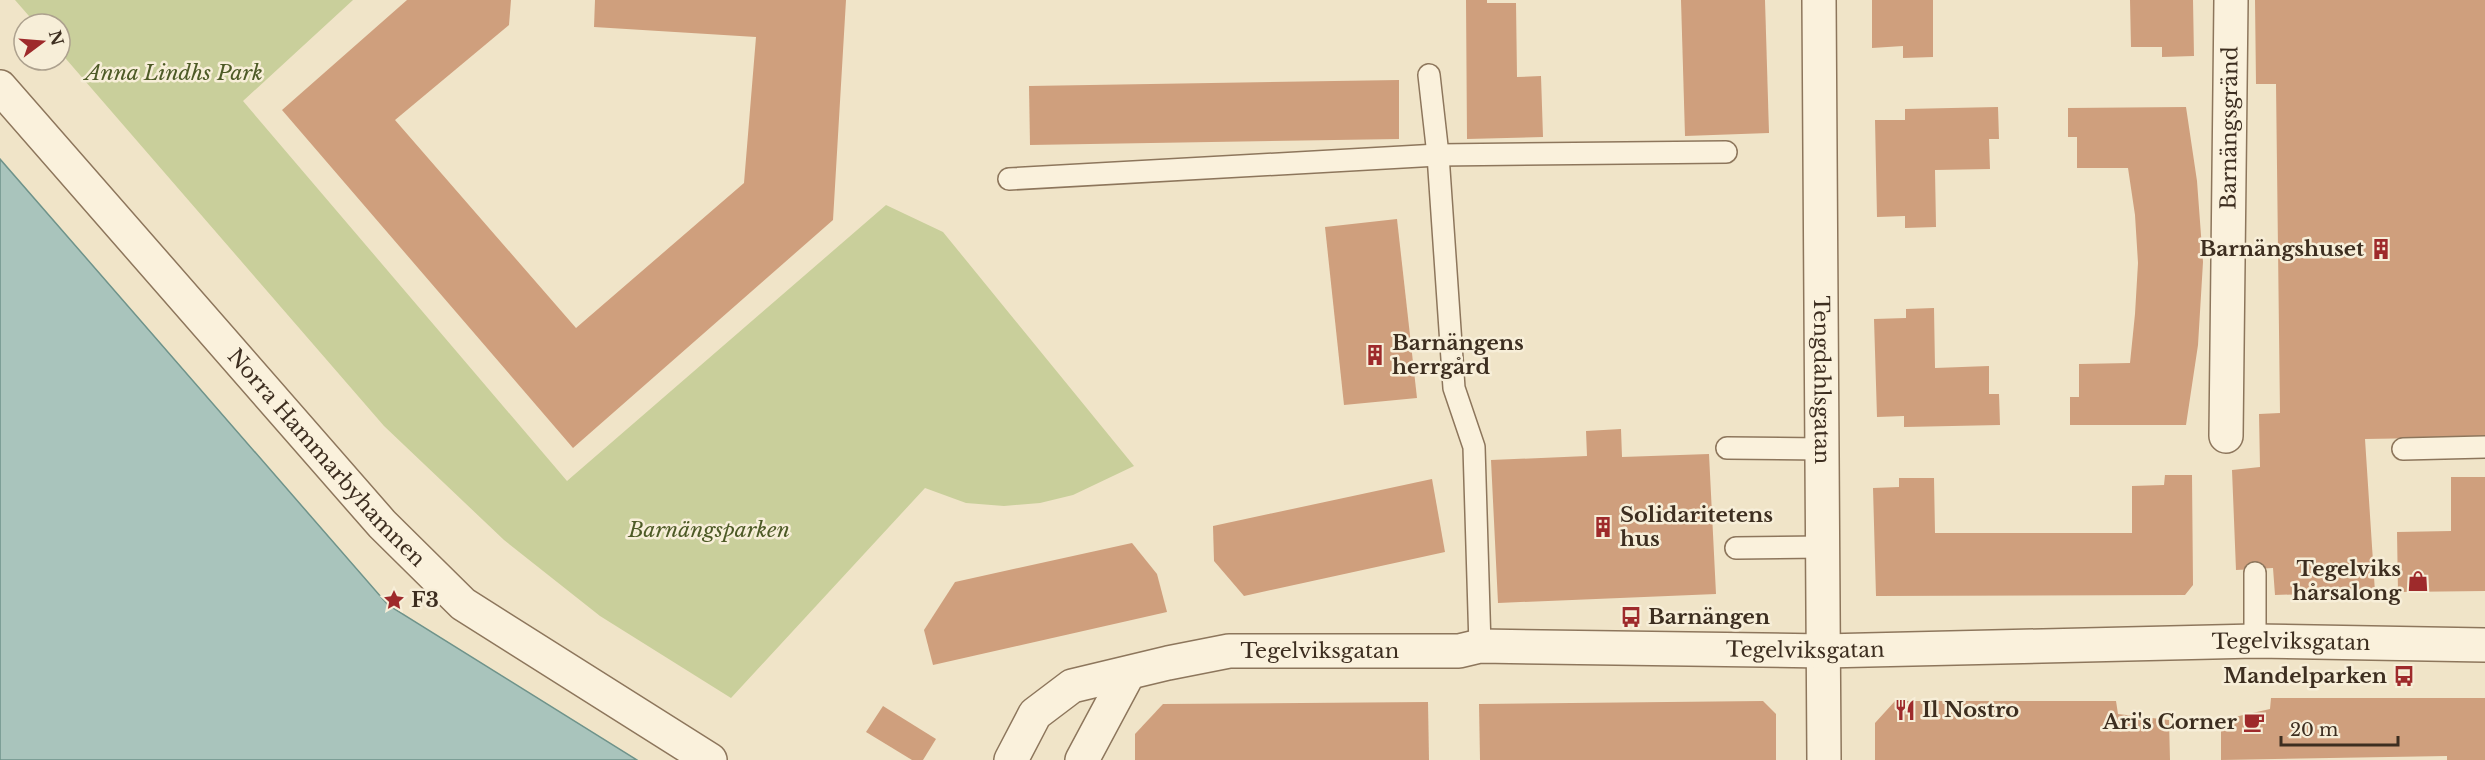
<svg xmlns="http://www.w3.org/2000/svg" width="2485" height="760" viewBox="0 0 2485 760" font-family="'Libre Baskerville',serif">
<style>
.green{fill:#c9cf9b}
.water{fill:#a9c4bc;stroke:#6f938a;stroke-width:1.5}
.building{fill:#cf9f7d}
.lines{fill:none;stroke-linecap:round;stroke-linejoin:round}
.service-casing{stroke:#8d765c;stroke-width:24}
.minor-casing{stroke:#8d765c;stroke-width:36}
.service{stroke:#faf1dc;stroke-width:21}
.minor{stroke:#faf1dc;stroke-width:33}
.labels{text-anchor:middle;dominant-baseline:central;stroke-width:5;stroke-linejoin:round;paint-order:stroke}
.park-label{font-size:21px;font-style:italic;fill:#4d5a26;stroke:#f7eed8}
.street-label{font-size:21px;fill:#3d2e20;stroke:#f7eed8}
.poi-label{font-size:21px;font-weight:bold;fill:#3d2e20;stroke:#f7eed8;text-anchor:start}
</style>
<rect width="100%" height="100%" fill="#f0e4c8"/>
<polygon class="green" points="15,0 353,0 243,101 567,481 886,205 943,232 1134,466 1073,495 1040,503 1004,506 966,503 925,488 731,698 600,616 504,540 384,426 60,52 60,24 36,24"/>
<polygon class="water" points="0,159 388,605 637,760 0,760"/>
<g class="building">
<polygon points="407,0 511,0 509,25 395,120 576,328 744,183 756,37 594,27 595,0 846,0 833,220 573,448 282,110"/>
<polygon points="1466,0 1487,0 1487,3 1516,3 1517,77 1541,76 1543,137 1467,139"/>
<polygon points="1681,0 1765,0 1769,133 1685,136"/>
<polygon points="1872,0 1933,0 1933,57 1903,58 1903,46 1872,48"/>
<polygon points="2130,0 2193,0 2194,56 2162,57 2162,47 2131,47"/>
<polygon points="2255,0 2485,0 2485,437 2365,439 2375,592 2275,595 2273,568 2236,570 2232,470 2260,467 2259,414 2280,413 2276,84 2256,84"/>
<polygon points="1399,80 1399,139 1030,145 1029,86"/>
<polygon points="1998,107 1999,139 1989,139 1990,169 1935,170 1936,227 1905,228 1905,216 1877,217 1875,120 1905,120 1905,109"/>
<polygon points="2186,107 2197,181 2203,262 2198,345 2186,425 2070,425 2070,397 2079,397 2079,364 2130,363 2135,314 2138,263 2135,215 2128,168 2077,168 2077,137 2068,137 2068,108"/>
<polygon points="1397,219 1417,398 1344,405 1325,227"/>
<polygon points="1934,308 1935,368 1989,366 1989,394 1999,394 2000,425 1904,427 1904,416 1877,417 1874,319 1906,318 1906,309"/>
<polygon points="1621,429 1622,457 1709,454 1716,594 1498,603 1491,460 1587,456 1586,431"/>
<polygon points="2165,475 2192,475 2193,585 2185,595 1876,596 1873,488 1899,487 1899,478 1934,478 1935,533 2132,533 2132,486 2164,485"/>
<polygon points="2451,477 2485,477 2485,591 2398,592 2397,532 2451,531"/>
<polygon points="1432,479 1445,552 1244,596 1214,561 1213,526"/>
<polygon points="1132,543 1157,574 1167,612 933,665 924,630 955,582"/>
<polygon points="2271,698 2485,698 2485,760 2447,760 2447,756 2221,760 2221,720 2270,709"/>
<polygon points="1763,701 1776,714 1776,760 1480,760 1479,704"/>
<polygon points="1895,701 2116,701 2118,714 2169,720 2170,760 1875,760 1875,723"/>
<polygon points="1428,702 1429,760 1135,760 1135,734 1163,704"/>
<polygon points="883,706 936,739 923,760 912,760 866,732"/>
</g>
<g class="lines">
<defs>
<g id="service">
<polyline points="1429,75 1438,155 1454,388 1474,447 1480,646"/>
<polyline points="1009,179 1438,155 1726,152"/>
<polyline points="1727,448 1823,449"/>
<polyline points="2403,449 2485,447"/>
<polyline points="1736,548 1823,547"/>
<polyline points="2255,573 2255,641"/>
</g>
<g id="minor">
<path id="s1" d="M1819,0L1824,760"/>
<path id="s2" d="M0,87L382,524L463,604L710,760"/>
<path id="s3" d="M2226,436L2231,0"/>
<path id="s4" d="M1011,760L1035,714L1072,686L1168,663L1229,651H1459L1480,646L1824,651L2255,641L2485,645"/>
<polyline points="1082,760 1128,674"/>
</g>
</defs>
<use href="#service" class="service-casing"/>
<use href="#minor" class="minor-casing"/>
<use href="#service" class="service"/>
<use href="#minor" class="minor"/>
</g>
<defs>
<symbol id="building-bare" viewBox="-9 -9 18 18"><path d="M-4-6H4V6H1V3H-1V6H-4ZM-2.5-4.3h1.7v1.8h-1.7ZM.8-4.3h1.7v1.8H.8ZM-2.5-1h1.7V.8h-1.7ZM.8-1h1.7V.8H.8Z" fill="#9e2a2b" stroke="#f7eed8" stroke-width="2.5" paint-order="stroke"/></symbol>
<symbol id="shop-bare" viewBox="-9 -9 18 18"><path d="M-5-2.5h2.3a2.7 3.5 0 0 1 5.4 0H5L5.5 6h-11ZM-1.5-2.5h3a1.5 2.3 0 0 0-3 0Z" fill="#9e2a2b" stroke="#f7eed8" stroke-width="2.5" paint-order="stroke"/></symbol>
<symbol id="sight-bare" viewBox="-9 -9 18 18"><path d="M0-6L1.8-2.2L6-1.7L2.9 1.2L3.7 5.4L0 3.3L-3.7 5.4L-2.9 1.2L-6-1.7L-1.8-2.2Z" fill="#9e2a2b" stroke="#f7eed8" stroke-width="2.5" paint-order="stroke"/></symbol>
<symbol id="bus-bare" viewBox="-9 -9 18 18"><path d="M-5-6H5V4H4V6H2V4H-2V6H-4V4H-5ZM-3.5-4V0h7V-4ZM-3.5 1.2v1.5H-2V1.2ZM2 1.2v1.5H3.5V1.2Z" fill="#9e2a2b" stroke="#f7eed8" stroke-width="2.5" paint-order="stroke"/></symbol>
<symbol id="restaurant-bare" viewBox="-9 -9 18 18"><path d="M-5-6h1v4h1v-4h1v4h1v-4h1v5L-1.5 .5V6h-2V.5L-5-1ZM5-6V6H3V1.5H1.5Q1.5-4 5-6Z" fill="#9e2a2b" stroke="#f7eed8" stroke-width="2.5" paint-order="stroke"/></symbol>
<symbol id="cafe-bare" viewBox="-9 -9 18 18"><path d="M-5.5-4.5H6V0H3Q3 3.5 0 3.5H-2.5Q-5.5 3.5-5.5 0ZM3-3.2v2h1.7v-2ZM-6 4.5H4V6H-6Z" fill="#9e2a2b" stroke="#f7eed8" stroke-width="2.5" paint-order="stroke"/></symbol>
</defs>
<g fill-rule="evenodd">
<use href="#building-bare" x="2366" y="234" width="30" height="30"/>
<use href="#building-bare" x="1360" y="340" width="30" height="30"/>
<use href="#building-bare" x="1588" y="512" width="30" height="30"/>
<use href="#shop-bare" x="2403" y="566" width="30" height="30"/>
<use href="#sight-bare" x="379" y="585" width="30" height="30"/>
<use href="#bus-bare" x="1616" y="602" width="30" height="30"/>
<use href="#bus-bare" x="2389" y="661" width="30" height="30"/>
<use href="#restaurant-bare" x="1890" y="695" width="30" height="30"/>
<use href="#cafe-bare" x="2239" y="707" width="30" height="30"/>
</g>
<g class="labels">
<g class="park-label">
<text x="174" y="73">Anna Lindhs Park</text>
<text x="709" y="530">Barnängsparken</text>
</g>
<g class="street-label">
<text stroke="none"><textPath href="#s3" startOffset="308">Barnängsgränd</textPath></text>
<text stroke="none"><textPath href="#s1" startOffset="380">Tengdahlsgatan</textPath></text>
<text stroke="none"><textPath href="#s2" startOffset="494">Norra Hammarbyhamnen</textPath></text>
<text stroke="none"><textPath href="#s4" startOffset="1322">Tegelviksgatan</textPath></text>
<text stroke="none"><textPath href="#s4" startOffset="836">Tegelviksgatan</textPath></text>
<text stroke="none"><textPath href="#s4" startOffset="350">Tegelviksgatan</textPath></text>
</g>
<g class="poi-label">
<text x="2364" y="249" text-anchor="end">Barnängshuset</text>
<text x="1392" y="343">Barnängens<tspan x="1392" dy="24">herrgård</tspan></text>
<text x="1620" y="515">Solidaritetens<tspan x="1620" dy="24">hus</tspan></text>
<text x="2401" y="569" text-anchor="end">Tegelviks<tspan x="2401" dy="24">hårsalong</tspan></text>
<text x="411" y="600">F3</text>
<text x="1648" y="617">Barnängen</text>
<text x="2387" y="676" text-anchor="end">Mandelparken</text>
<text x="1922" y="710">Il Nostro</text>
<text x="2237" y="722" text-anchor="end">Ari's Corner</text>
</g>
</g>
<g transform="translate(42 42) rotate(74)"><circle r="28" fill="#f7eed8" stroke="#ada18e" stroke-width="1.5"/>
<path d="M0-4.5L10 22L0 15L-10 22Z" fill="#9e2a2b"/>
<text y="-9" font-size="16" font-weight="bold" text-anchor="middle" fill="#3d2e20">N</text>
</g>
<path d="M2281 736v9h117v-9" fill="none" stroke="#3d2e20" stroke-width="3"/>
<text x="2290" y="736" font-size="18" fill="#3d2e20" stroke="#f7eed8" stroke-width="4.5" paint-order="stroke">20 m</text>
</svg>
